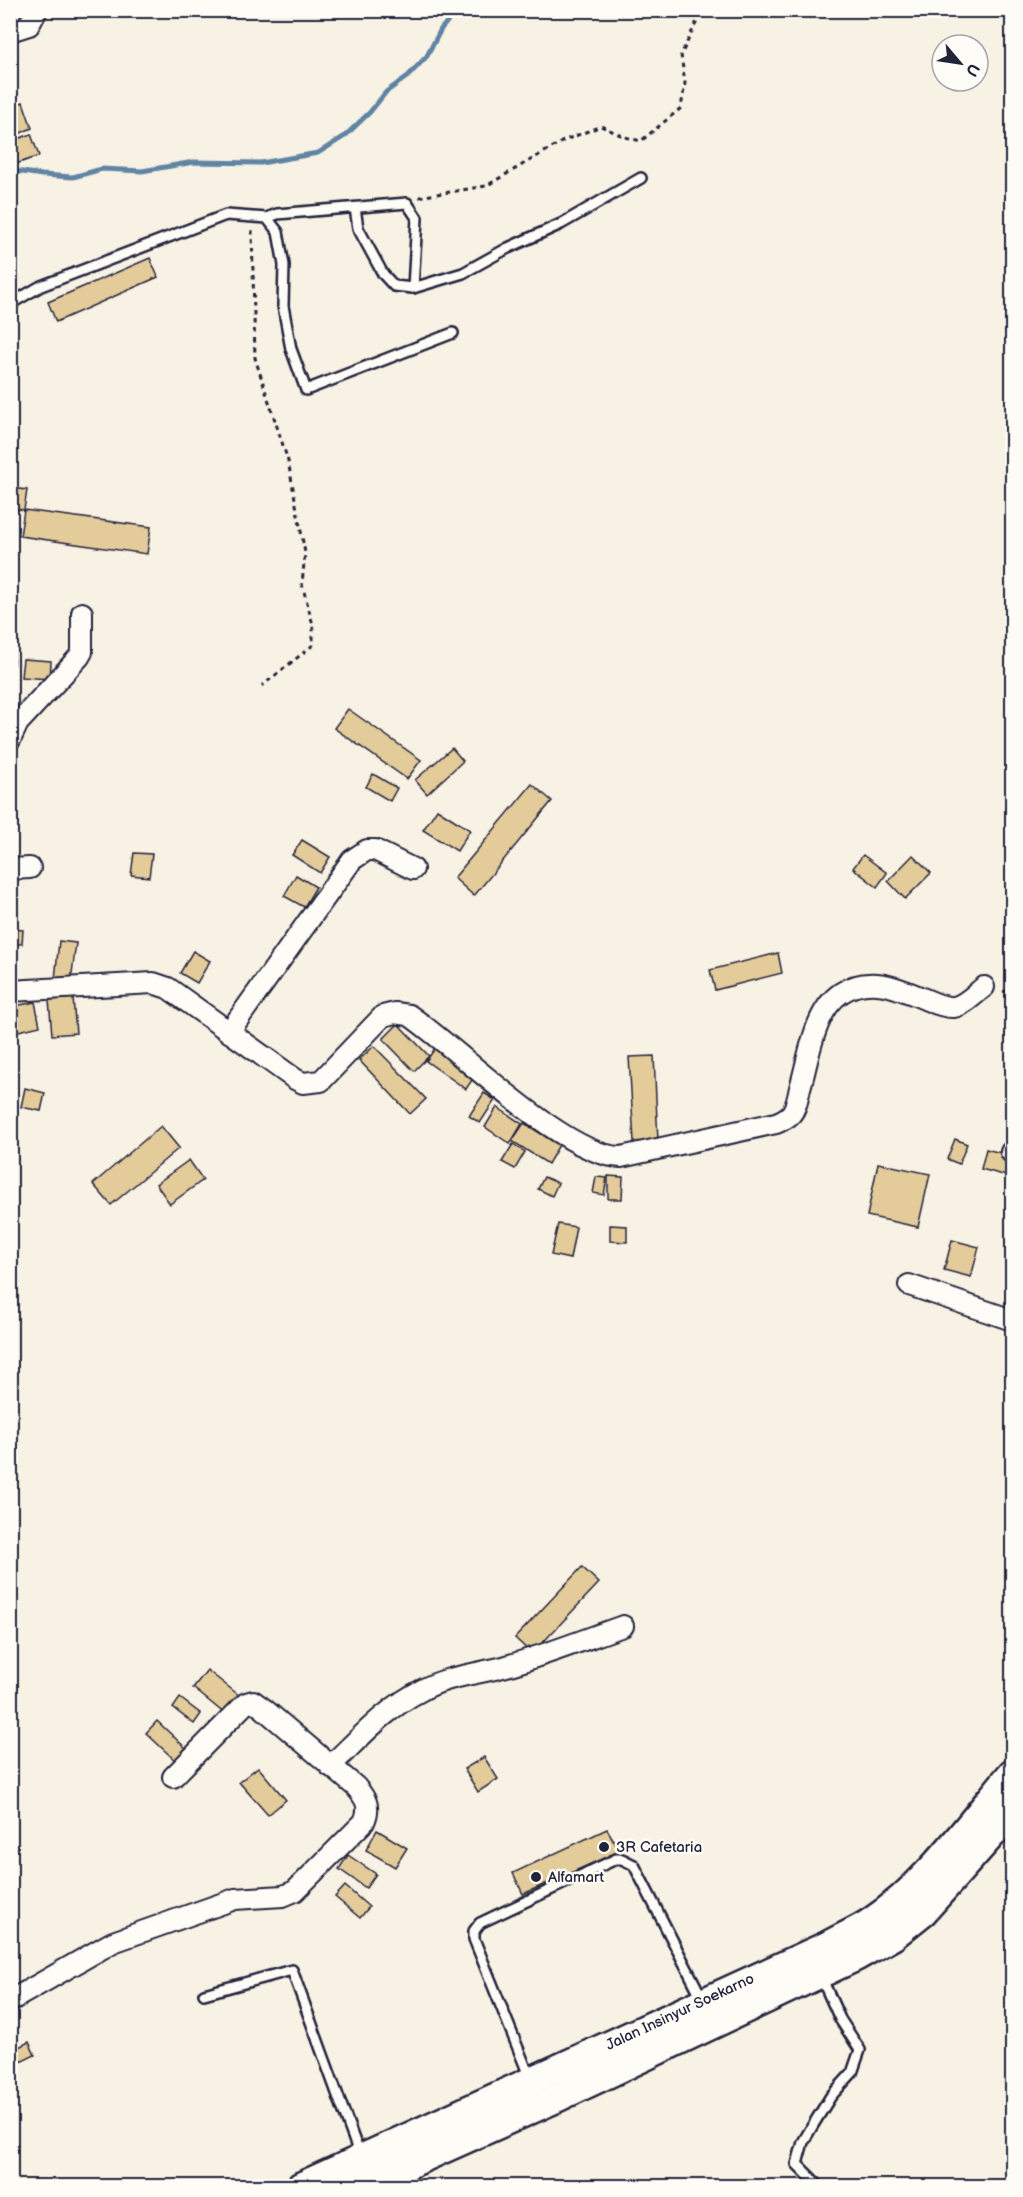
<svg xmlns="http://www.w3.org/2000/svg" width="1023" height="2197" viewBox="0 0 1023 2197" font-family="'Balsamiq Sans',sans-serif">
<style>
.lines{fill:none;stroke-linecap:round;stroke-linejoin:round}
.stream{stroke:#6184a4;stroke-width:5}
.building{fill:#e4cb9a;stroke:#22223b;stroke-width:1.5}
.lane-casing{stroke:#22223b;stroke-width:14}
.street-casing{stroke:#22223b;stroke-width:24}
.secondary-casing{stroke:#22223b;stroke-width:32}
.path{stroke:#22223b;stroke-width:3;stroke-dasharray:4.5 4.5;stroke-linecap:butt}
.lane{stroke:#fdfcf7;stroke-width:9}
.street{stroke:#fdfcf7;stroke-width:20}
.secondary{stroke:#fdfcf7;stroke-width:27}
.poi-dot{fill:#22223b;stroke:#fdfcf7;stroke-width:2}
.labels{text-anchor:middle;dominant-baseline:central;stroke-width:5;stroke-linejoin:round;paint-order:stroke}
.poi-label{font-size:15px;fill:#22223b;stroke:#fdfcf7;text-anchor:start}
.street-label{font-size:15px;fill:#22223b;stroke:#fdfcf7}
</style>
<rect width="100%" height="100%" fill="#f8f2e4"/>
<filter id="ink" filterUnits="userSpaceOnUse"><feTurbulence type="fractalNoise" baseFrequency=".0167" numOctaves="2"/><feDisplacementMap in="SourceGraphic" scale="12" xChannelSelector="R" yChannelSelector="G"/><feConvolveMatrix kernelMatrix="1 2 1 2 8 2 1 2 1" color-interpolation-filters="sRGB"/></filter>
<g filter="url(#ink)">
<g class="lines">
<polyline class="stream" points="10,170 42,175 73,177 102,169 142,171 194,162 261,163 318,153 345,136 370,112 386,92 408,76 427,56 441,29 457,10"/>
</g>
<g class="building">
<polygon points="10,10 25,10 28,19 10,25"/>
<polygon points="23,102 32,128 14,136 10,126 10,107"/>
<polygon points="31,134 39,156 16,164 10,142"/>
<polygon points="150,258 158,277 56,322 48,302"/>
<polygon points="10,488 27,490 24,510 10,508"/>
<polygon points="24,510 151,527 147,554 20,536"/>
<polygon points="10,654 14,654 12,677 10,677"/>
<polygon points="23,659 51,661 50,679 21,677"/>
<polygon points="348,709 421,760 407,779 334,728"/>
<polygon points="452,748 463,761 427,794 415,780"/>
<polygon points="373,774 397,788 390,801 366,787"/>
<polygon points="532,784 552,801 474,896 454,878"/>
<polygon points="437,809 470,830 457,851 423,830"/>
<polygon points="302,840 330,857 320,873 292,855"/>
<polygon points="134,853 152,854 149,877 131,875"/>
<polygon points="863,855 887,873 877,887 853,868"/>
<polygon points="913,855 931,873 905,899 888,881"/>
<polygon points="296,875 316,887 304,907 284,896"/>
<polygon points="10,901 16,901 13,929 23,930 22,944 10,943"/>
<polygon points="59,941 76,943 71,981 55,979"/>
<polygon points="193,951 210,961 197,983 180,973"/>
<polygon points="778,953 782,973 715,990 710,970"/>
<polygon points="73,998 76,1033 52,1035 49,1000"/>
<polygon points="35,1002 40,1026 10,1033 10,1007"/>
<polygon points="398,1024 429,1056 414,1071 383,1039"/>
<polygon points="374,1046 426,1099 410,1114 359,1060"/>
<polygon points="436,1047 476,1074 466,1089 426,1061"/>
<polygon points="654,1056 658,1141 634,1142 629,1057"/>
<polygon points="25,1088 45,1093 41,1111 21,1107"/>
<polygon points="484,1093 495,1100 480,1123 469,1116"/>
<polygon points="497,1107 522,1124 510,1144 485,1127"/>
<polygon points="524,1123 559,1145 548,1164 512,1141"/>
<polygon points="161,1126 179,1148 111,1205 93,1184"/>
<polygon points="955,1139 967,1144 959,1164 947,1159"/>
<polygon points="513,1144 525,1152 515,1169 502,1162"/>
<polygon points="986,1149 1012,1156 1007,1176 981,1169"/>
<polygon points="189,1160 203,1180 170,1204 156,1184"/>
<polygon points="878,1163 930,1174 918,1227 867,1216"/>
<polygon points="608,1176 623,1177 622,1199 608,1199"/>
<polygon points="544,1177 558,1183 552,1196 538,1189"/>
<polygon points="596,1177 607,1178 604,1195 593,1193"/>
<polygon points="558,1224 576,1227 570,1259 551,1255"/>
<polygon points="610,1225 627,1226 627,1242 610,1241"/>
<polygon points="952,1240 979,1247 971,1277 944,1270"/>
<polygon points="582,1567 599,1583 532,1654 515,1638"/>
<polygon points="207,1670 240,1696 225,1714 193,1688"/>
<polygon points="180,1698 201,1714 194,1724 173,1708"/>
<polygon points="157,1721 190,1752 179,1764 146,1733"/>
<polygon points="484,1757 498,1779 478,1792 464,1769"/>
<polygon points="258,1767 286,1800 268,1815 239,1782"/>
<polygon points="607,1829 620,1851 523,1894 513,1873"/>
<polygon points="377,1830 407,1848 395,1867 366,1850"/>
<polygon points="348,1855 376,1874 366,1888 339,1869"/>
<polygon points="345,1886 369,1907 360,1918 335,1897"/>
<polygon points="10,2022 18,2034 10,2039"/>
<polygon points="29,2042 35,2055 10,2067 10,2051"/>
</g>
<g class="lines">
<defs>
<g id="lane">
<polyline points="355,208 358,228 383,274 394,286 413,288"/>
<polyline points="267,218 277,214 407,203 417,218 413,288 463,273 508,248 561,224 641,178"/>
<polyline points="10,304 41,286 226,215 267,218 278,232 284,265 283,306 291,349 306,390 453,333"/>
<polyline points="204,1994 292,1970 360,2156"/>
<polyline points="530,2078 474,1939 474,1931 480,1923 616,1859 622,1859 634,1865 703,2000"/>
<polyline points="819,2186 797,2164 803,2142 813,2125 831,2096 852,2073 860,2050 840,2019 821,1977"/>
</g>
<g id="street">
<polyline points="10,31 29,25 37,10"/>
<polyline points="10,740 18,723 79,657 82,652 82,613"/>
<polyline points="10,869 30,868"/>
<path d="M10,991L153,983L168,988L295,1079L303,1083L321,1081L383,1016L395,1013L409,1015C459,1049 565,1157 621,1157L776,1123C781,1121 787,1118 791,1114C797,1107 798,1096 800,1088C809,1058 814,1011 841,993C869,974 899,988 927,1000C934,1003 946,1008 954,1007C965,1005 976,993 984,987"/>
<polyline points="229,1032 352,860 367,850 375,850 413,869"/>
<polyline points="1011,1152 1012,1153"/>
<polyline points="909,1285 1012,1320"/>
<path d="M330,1766C359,1739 386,1708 422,1690C449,1675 481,1674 510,1665C548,1654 586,1639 623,1626"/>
<path d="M10,2001L113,1942L235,1899L283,1896L295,1891L364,1822C371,1806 366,1799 356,1787L264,1709L253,1701L246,1703L240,1709L173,1777"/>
</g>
<g id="secondary">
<path d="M301,2186L828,1945C842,1937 859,1930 872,1921C927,1884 970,1823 1012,1773"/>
<polyline points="361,2186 553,2100 856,1957 893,1936 923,1912 1012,1812"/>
</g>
</defs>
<use href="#lane" class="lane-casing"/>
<use href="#street" class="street-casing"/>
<use href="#secondary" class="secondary-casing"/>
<g class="path">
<polyline points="419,197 486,186 565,140 601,126 625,137 641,141 681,108 685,83 681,55 698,19 707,10"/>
<polyline points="252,230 255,358 288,461 305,553 302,584 313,625 313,645 262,686"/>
<polyline points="1003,991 1012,993"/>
</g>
<use href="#lane" class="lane"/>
<use href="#street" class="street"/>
<use href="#secondary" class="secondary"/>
</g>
</g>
<g class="poi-dot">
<circle cx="604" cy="1847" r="6"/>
<circle cx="536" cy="1877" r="6"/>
</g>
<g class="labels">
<g class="poi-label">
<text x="616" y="1847">3R Cafetaria</text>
<text x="548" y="1877">Alfamart</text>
</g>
<g class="street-label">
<text transform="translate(680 2012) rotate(-25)">Jalan Insinyur Soekarno</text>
</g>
</g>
<rect width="1023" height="2197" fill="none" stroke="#fdfcf7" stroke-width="36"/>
<rect x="18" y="18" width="987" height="2161" fill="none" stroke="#22223b" stroke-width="2" filter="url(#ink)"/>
<g transform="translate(960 63) rotate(119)"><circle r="28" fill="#fdfcf7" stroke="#a5a5ac" stroke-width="1.5"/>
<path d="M0-4.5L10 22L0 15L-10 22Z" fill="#22223b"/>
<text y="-9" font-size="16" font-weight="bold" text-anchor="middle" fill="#22223b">U</text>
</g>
</svg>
